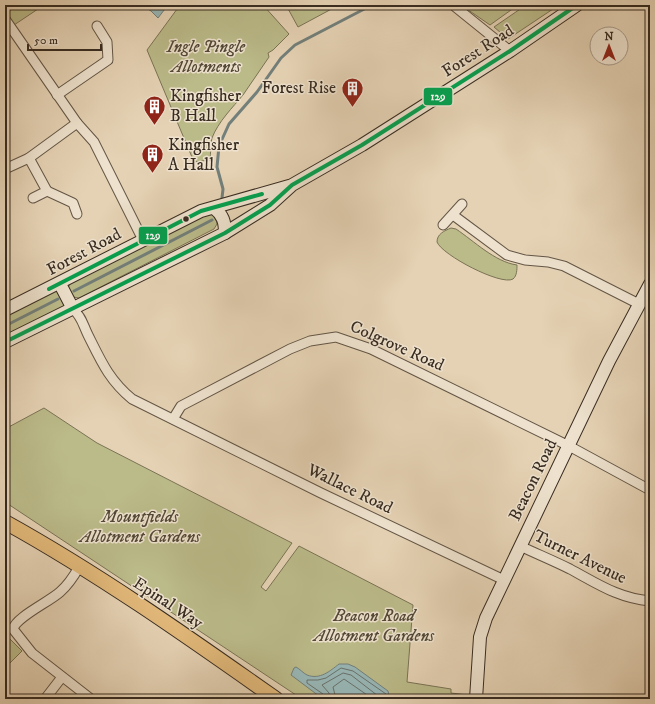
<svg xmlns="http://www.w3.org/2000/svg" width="655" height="704" viewBox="0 0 655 704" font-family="'IM FELL DW Pica',serif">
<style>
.green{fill:#bbba89;stroke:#7a7355}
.water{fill:#98b6b5;stroke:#727f7a}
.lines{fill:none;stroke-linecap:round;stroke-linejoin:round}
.shore{stroke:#68716b;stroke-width:1}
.stream{stroke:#727f7a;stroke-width:3}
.street-casing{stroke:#635646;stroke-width:11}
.secondary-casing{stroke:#382c21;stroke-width:14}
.primary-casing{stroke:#382c21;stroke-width:16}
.street{stroke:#eee2ce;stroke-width:9}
.secondary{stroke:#eee2ce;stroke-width:12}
.primary{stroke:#e2b97a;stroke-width:14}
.bus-1-casing{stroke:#eee2ce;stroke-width:7}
.bus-1{stroke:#03a04f;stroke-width:4}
.bus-dot{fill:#382c21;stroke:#eee2ce;stroke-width:1.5}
.labels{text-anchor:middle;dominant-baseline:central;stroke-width:3;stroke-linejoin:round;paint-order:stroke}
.park-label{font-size:17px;font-style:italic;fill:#524836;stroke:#eee2ce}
.street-label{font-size:17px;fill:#382c21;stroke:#eee2ce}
.poi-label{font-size:17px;fill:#382c21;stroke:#eee2ce;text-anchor:start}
.line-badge{stroke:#eee2ce;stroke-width:1.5}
.badge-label{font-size:11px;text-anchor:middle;font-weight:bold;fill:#fff}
</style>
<rect width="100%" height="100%" fill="#e5d2b4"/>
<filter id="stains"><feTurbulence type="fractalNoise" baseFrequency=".005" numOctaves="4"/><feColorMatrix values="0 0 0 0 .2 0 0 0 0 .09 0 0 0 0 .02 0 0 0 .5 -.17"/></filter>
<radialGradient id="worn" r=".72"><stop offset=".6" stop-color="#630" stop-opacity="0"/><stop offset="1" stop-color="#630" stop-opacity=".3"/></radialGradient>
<g class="green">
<polygon points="18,5 44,5 5,31 5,14"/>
<path d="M180,5H263L289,34L273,50L268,53L269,57L243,95C233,107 218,122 212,138C210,144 211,153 210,160L194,162L147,50Z"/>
<polygon points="286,5 339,5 298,27"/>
<polygon points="467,5 518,5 490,25 464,7"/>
<polygon points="526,5 559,5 508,39 494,27"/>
<polygon points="204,214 215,214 217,224 214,229 79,298 73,297 68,288 71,282"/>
<path d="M451,228L456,229C474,241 495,262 517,265C517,269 517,276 513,279C501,286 442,255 437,242C437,234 444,231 451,228Z"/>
<polygon points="55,289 59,290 65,306 5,338 5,315"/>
<polygon points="44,408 97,443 292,543 261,587 266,591 299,546 413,605 407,682 451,689 451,693 468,695 467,699 302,699 5,502 5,429"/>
<polygon points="7,636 22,651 5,668 5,638"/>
</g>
<g class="water">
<polygon points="141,5 168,5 158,18 151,11"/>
<path d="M339,664H348L355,667L388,691L390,699H323L291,675L294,668L296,667C300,669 303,673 307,675C320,680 330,671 339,664Z"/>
</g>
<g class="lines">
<g class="shore">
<polyline points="325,699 323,694 307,683 307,680 318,680 326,678 341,668 353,671 386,694 387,699"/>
<polyline points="330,699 329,693 322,685 343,673 351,675 382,699"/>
<polyline points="336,699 333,687 344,679 373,699"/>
</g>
<g class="stream">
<polyline points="222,198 223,189 217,167 219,146 229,124 257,92 281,58 295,45 372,5"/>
<polyline points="74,291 212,220"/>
<polyline points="5,326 58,299"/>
</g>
<defs>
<g id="street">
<polyline points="453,5 510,51"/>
<polyline points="5,19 77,123"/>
<polyline points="57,95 108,60 107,42 97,26"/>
<polyline points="29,158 47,191 33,198"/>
<polyline points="5,169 29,158 77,123 94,142 143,240"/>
<polyline points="47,191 73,203 77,214"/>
<polyline points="453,215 507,255 525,260 548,262 564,266 639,304"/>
<polyline points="443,225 462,204"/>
<path d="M73,309C82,317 83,325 88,335C101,361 109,380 132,399L321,493L504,580"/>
<polyline points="173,419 181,406 290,349 310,341 336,337 371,349 569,446 650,490"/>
<path d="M520,546C537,554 554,561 570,569C598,584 618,598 650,601"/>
<path d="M79,567C74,576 68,585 60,592C49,602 16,617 13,629L32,653L91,699"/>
<polyline points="45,699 62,677"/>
</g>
<g id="secondary">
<path d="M214,208C223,215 225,222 225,233"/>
<polyline points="60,284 73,309"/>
<polyline points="5,310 201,211 289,186"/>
<polyline points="5,342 225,233 270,205 292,185 362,145 510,51 577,5"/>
<polyline points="476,699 480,637 486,618 609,361 650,284"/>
</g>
<path id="primary" d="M5,522C99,574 188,637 276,699"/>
</defs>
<use href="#street" class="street-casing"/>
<use href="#secondary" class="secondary-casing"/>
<use href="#primary" class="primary-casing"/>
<use href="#street" class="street"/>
<use href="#secondary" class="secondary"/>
<use href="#primary" class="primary"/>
<defs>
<g id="bus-1">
<polyline points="49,289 201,211 262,194"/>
<polyline points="5,342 225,233 270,205 292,185 362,145 510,51 577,5"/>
</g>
</defs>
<use href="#bus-1" class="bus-1-casing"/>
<use href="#bus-1" class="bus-1"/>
</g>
<defs>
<symbol id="building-pin" viewBox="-11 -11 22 30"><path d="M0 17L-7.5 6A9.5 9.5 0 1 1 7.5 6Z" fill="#8f2418" stroke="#eee2ce"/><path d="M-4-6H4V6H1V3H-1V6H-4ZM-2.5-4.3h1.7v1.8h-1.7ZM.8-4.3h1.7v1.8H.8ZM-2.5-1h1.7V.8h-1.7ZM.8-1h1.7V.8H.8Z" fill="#fff"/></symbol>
</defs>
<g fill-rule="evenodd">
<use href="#building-pin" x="340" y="76" width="25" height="34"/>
<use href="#building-pin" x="142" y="94" width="25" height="34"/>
<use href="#building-pin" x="140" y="142" width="25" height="34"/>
</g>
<circle class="bus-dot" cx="186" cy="219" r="3.5"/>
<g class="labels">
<g class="park-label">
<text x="206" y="47">Ingle Pingle<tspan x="206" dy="20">Allotments</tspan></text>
<text x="140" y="517">Mountfields<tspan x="140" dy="20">Allotment Gardens</tspan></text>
<text x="374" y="616">Beacon Road<tspan x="374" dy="20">Allotment Gardens</tspan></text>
</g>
<g class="street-label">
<text transform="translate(478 51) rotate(-33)">Forest Road</text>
<text transform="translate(84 252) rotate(-28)">Forest Road</text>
<text transform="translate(397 346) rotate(24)">Colgrove Road</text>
<text transform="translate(533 480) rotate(-64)">Beacon Road</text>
<text transform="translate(350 489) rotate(26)">Wallace Road</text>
<text transform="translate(580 557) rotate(26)">Turner Avenue</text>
<text transform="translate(168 603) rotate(33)">Epinal Way</text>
</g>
<g class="poi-label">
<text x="336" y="88" text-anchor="end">Forest Rise</text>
<text x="170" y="96">Kingfisher<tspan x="170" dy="20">B Hall</tspan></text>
<text x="168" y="145">Kingfisher<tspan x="168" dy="20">A Hall</tspan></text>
</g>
</g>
<g class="line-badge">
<rect x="423" y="87" width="30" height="19" rx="4" fill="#03a04f"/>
<rect x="138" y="226" width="30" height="19" rx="4" fill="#03a04f"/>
</g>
<g class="badge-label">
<text x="438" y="100">129</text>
<text x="153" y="239">129</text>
</g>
<rect width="655" height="704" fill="none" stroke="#e5d2b4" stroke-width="20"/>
<rect x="6" y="6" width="643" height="692" fill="none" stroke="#382c21" stroke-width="2"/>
<rect x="10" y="10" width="635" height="684" fill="none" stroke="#382c21"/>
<g transform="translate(609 46)"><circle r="19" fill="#eee2ce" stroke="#a59989"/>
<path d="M0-3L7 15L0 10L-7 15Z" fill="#8f2418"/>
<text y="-6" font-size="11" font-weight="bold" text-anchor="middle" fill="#382c21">N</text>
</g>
<path d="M28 44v6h73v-6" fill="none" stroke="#382c21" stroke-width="2"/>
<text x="34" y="44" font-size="12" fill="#382c21" stroke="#eee2ce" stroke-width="3" paint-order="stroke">50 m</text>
<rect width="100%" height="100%" filter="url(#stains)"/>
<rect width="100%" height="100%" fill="url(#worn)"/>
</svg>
